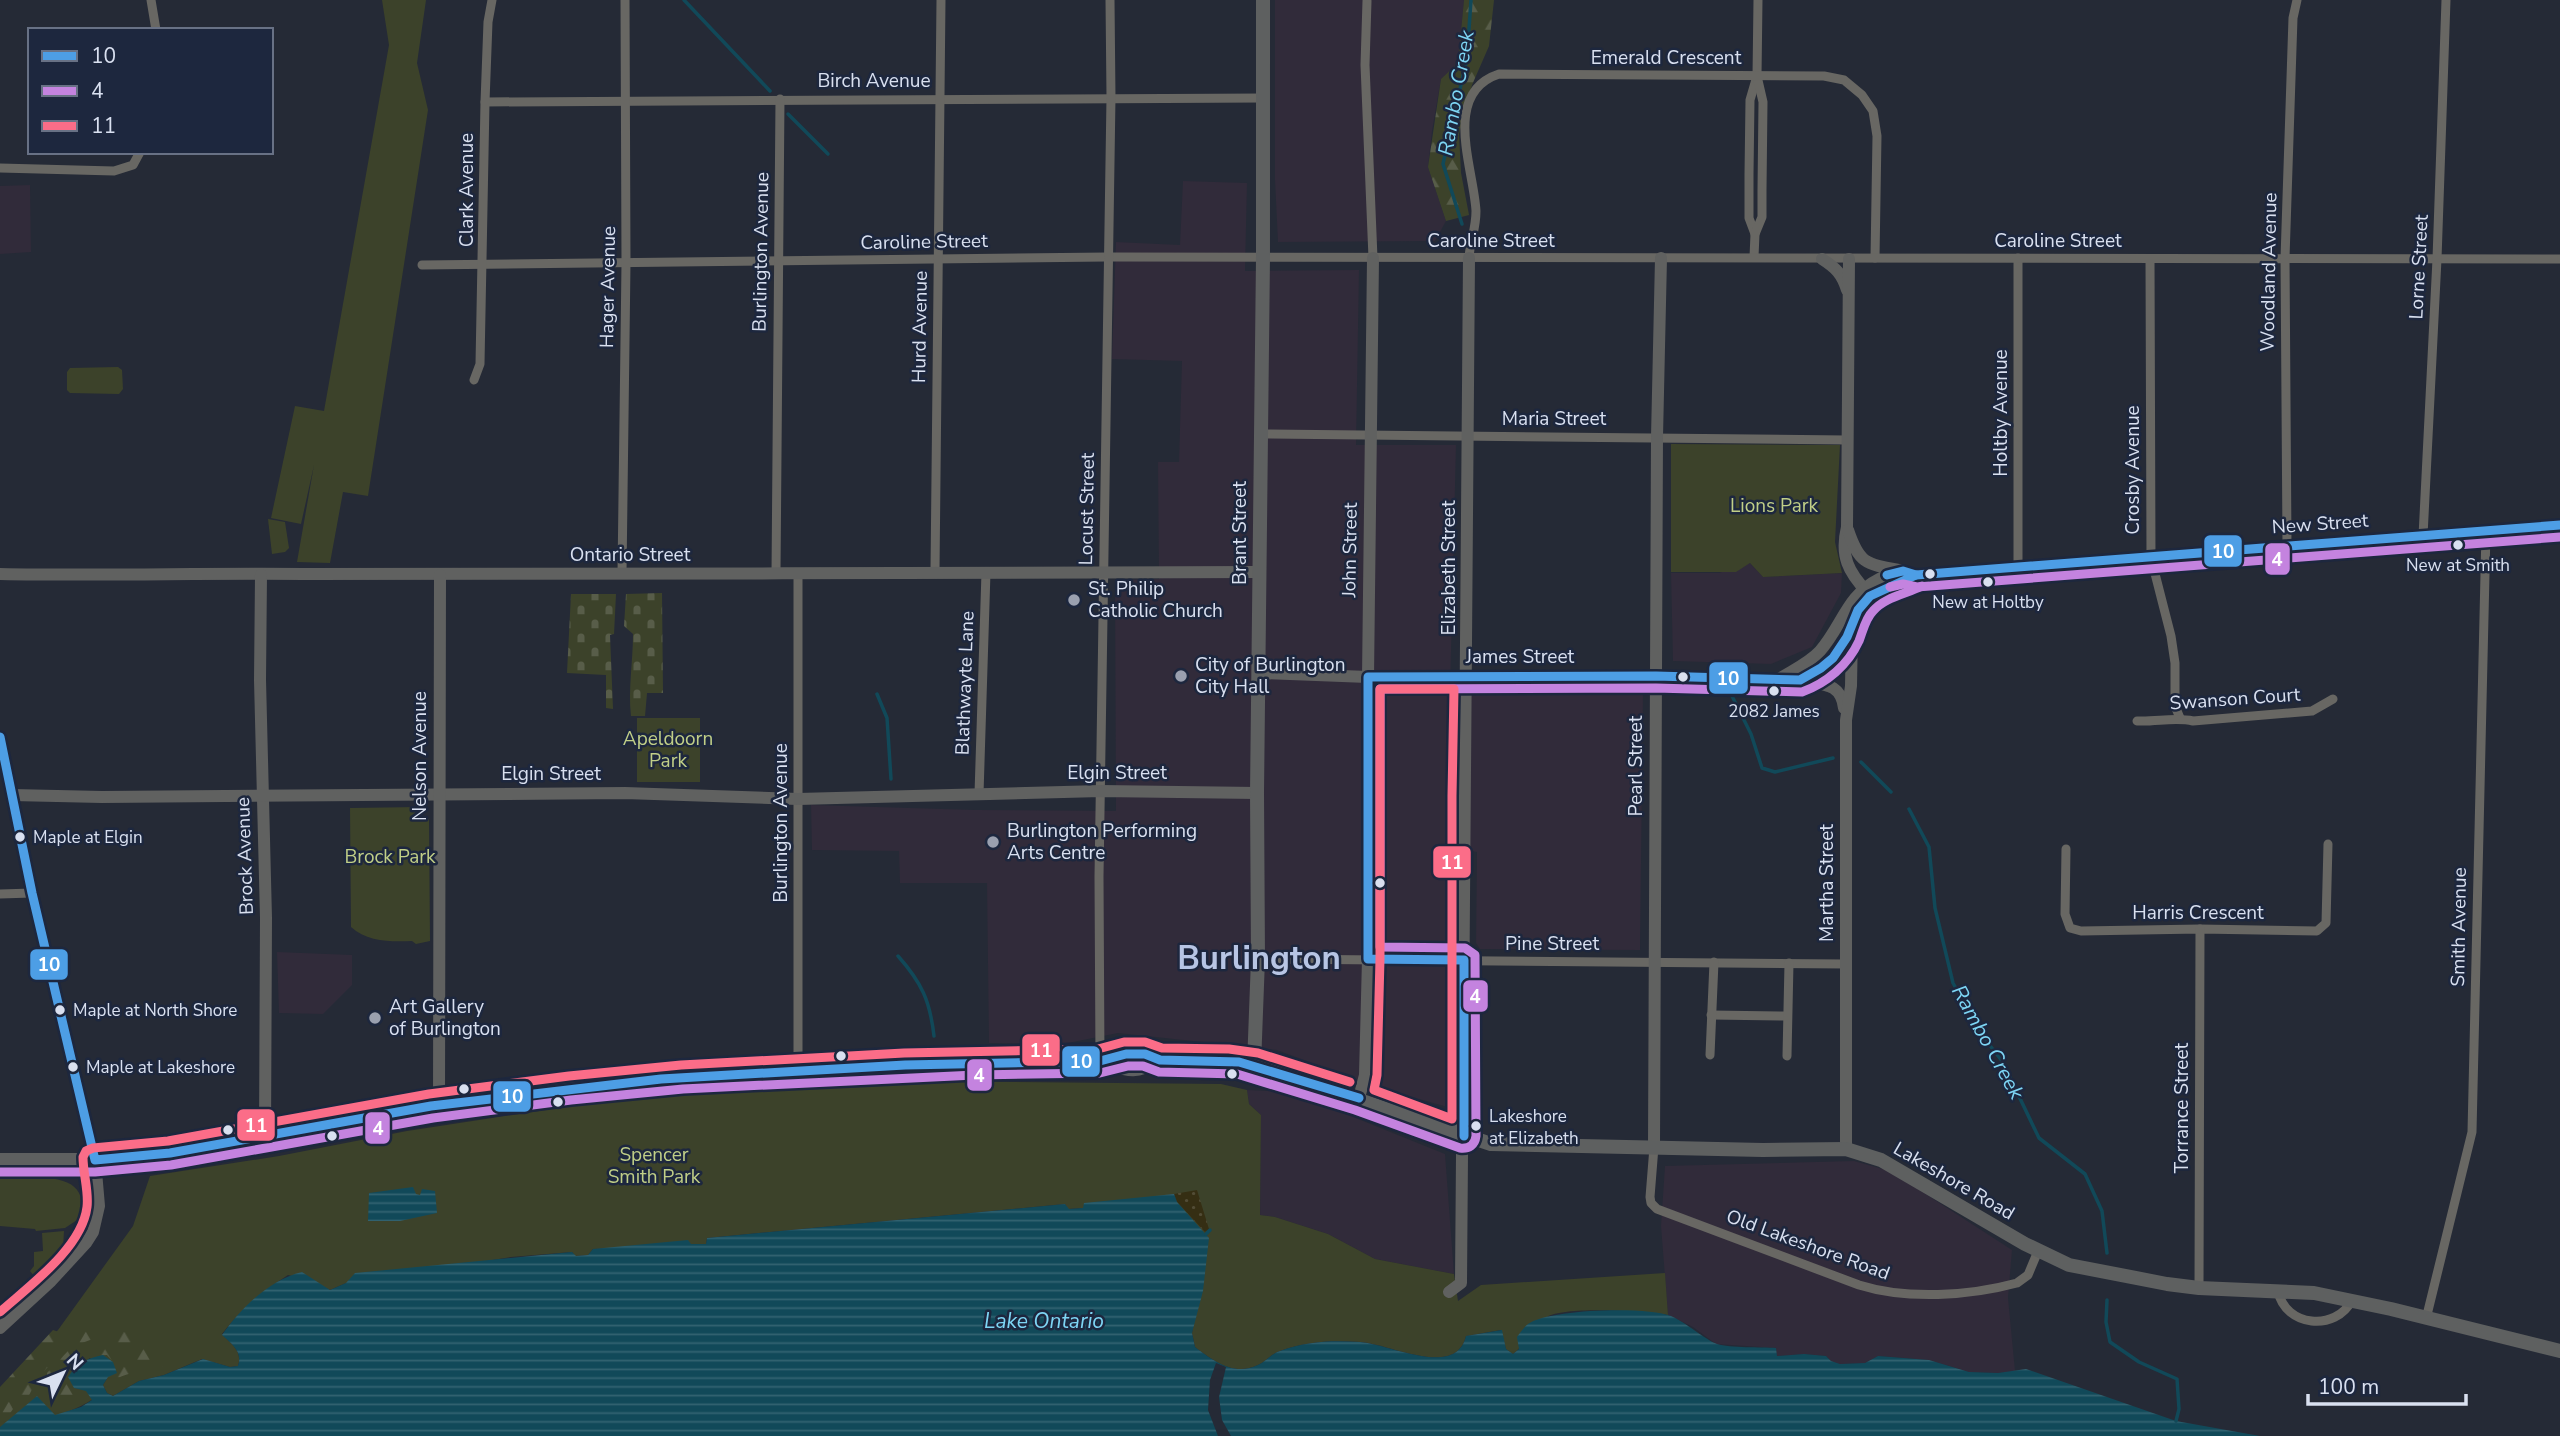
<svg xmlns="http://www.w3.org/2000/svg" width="2560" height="1436" viewBox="0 0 2560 1436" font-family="'Nunito Sans',sans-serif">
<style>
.commercial{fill:#312b3a}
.green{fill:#3c422a}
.forest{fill:url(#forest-firs)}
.sand{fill:url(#sand-dots)}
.cemetery{fill:url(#cemetery-stones)}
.water{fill:url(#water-rules)}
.pier{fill:#252a36}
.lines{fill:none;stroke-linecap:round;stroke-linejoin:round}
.stream{stroke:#114959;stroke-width:3.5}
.street{stroke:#686763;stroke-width:9}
.secondary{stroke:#606160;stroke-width:12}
.primary{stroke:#5e6060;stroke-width:14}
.bus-1-casing{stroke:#1d273e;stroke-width:14}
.bus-2-casing{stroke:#1d273e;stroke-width:14}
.bus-3-casing{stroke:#1d273e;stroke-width:14}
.bus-1{stroke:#4d9ee5;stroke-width:9}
.bus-2{stroke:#c483df;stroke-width:9}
.bus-3{stroke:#fb6d88;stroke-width:9}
.bus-dot{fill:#d9e0f0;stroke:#1d273e;stroke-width:2.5}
.poi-dot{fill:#9aa0af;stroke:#1d273e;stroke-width:2.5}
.labels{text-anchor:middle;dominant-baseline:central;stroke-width:5;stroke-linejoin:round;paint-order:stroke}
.bus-label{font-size:17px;fill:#d9e0f0;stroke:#1d273e;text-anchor:start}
.street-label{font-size:19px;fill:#d9e0f0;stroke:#1d273e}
.park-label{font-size:19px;fill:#c1cf87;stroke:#1d273e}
.poi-label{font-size:19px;fill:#d9e0f0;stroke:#1d273e;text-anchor:start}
.water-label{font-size:21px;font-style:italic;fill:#7dd5f4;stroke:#1d273e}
.town-label{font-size:33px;font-weight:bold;fill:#b7c5e4;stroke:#1d273e}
.line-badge{stroke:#1d273e;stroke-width:2.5}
.badge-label{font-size:19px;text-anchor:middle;font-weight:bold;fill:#fff}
</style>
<defs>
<pattern id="forest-firs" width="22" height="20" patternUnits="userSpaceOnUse" patternTransform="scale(1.75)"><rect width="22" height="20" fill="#3c422a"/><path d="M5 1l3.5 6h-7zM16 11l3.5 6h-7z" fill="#585d49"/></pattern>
<pattern id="sand-dots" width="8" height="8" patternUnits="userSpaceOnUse" patternTransform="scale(1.75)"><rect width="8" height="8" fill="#352e13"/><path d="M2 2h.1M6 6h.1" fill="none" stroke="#524c36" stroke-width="1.8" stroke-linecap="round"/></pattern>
<pattern id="cemetery-stones" width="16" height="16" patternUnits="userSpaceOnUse" patternTransform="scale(1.75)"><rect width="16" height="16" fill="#3c422a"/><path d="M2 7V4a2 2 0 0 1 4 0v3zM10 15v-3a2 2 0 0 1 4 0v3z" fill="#585d49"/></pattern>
<pattern id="water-rules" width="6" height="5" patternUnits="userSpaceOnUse" patternTransform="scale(1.75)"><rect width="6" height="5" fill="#114959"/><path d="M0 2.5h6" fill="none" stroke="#336371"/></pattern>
</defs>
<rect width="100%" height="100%" fill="#252a36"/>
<g class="commercial">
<polygon points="1275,0 1464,0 1458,64 1441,79 1432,131 1428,167 1446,221 1435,241 1278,242 1275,180"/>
<polygon points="1183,181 1247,183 1245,271 1359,270 1356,445 1456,445 1450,693 1643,693 1640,950 1480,949 1476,943 1477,852 1452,847 1458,1110 1377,1087 1277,1050 1118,1033 1063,1044 989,1043 987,883 900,883 899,851 812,850 811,805 976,810 1116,811 1115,580 1159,579 1158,462 1179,462 1182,361 1112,359 1116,242 1180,245"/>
<polygon points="30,185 31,252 0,254 0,186"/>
<polygon points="1750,563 1763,577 1842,573 1841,593 1812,647 1771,664 1673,661 1671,573 1719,573"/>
<polygon points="277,952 352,955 352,985 323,1014 279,1013"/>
<polygon points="1247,1090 1291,1092 1445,1154 1454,1274 1375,1259 1328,1234 1275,1217 1260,1215 1261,1115 1249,1104"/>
<polygon points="1854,1161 1890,1171 2012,1250 2008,1298 2015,1371 1998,1373 1969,1372 1929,1360 1878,1356 1865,1363 1840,1364 1831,1361 1826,1356 1804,1354 1777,1356 1776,1348 1716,1344 1693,1327 1668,1315 1661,1226 1665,1166"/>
</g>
<g class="green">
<polygon points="382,0 426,0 417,63 428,110 368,496 343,492 330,563 297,562 314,465 301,524 271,518 295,406 324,411 389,45"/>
<polygon points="118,367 122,370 123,389 119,394 70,393 67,390 67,372 70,368"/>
<polygon points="1671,444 1840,445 1835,542 1842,573 1763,577 1750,563 1736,572 1671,572"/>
<polygon points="268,519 285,522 289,548 285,552 272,554"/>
<rect x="637" y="718" width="63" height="64"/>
<path d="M419,807L420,819H429L430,941L416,944L412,941C392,942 367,942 351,927L350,808Z"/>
<path d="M921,1081L1221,1084L1247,1090L1249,1104L1261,1115L1260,1215L1275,1217L1328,1234L1375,1259L1454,1274L1458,1301L1481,1285L1665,1273L1668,1315C1646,1311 1564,1306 1547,1317C1533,1326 1526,1344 1513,1354L1506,1349L1501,1330L1466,1336C1456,1379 1390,1344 1361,1342C1333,1340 1306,1341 1280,1351C1271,1354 1266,1361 1258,1365C1234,1377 1212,1360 1195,1347L1192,1333L1194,1323L1177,1202L1174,1194L1083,1208L1068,1209L1065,1204L707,1238L706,1244L593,1249L588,1255L575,1256L572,1252L511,1257L346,1283L330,1290L312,1281L288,1275C262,1292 241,1309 222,1334C231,1344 243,1351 238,1366L230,1367L202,1359L164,1375L139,1381L113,1396L107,1393L103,1385L108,1377L90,1358L73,1370L93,1399C66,1417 31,1421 0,1427V1391L58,1330L133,1226L150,1176L279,1156L407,1131L591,1103L644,1091L735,1086L740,1089Z"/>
<path d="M0,1178C32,1179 93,1167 80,1218L65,1228L36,1231L35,1229L0,1226Z"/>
<polygon points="64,1231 63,1249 35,1277 30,1271 34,1266 34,1252 43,1251 42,1233"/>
</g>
<g class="forest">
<polygon points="1464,0 1494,0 1489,46 1472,85 1459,134 1461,173 1469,215 1446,221 1428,167 1441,79 1458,63"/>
<path d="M68,1326L119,1327L99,1338C109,1338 117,1332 127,1331C136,1329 146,1335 154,1339L165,1366L161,1367L152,1362C143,1375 123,1371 111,1383L106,1378L113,1362L107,1355C93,1355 79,1360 70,1371L71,1384L74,1388L87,1391V1395L58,1400L34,1392L37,1385L47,1377V1373L68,1351C81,1350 92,1349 98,1337L66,1349L39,1376L26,1401L11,1404L13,1409L6,1419H0V1387L53,1330L62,1333Z"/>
</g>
<polygon class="sand" points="1197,1190 1209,1229 1205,1232 1177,1202 1174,1194"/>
<g class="cemetery">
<path d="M662,593L663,693H647L645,716H631C628,689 633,662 633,634L624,626L626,594Z"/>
<polygon points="571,594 616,594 614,634 610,635 613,709 606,708 606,675 567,673"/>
</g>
<g class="water">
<polygon points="413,1187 416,1194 420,1195 422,1189 435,1191 437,1213 400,1221 368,1221 369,1193"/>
<path d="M1174,1194L1177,1202L1209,1238L1203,1291L1192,1333L1195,1347C1212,1360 1234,1377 1258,1365C1266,1361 1271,1354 1280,1351C1306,1341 1333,1340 1360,1342C1390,1344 1456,1379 1466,1336L1502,1330L1506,1349L1513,1354L1519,1349L1517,1337C1520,1333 1524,1327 1528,1324C1548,1309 1647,1306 1671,1316C1685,1322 1706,1340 1717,1344C1730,1348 1761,1347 1776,1348L1777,1356L1804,1354L1826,1356L1831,1361L1840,1364L1865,1363L1878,1356L1929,1360L1969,1372L1998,1373L2026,1369L2176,1421L2260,1436H0V1427L37,1396L55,1415L81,1407L92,1400L86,1391L74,1388L68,1377C77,1363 88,1358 103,1355L113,1362L117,1373L108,1377L103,1385L107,1393L113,1396L139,1381L164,1375L203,1359L230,1367L238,1366C243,1352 232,1344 222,1335C241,1308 269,1280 302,1272L330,1290L346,1283L355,1273L572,1252L576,1256L588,1255L593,1249L688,1240L691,1244H706L707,1238L1065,1204L1069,1209L1083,1208L1084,1203Z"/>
</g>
<polygon class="pier" points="1216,1363 1226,1367 1219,1397 1222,1420 1231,1436 1218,1436 1208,1410 1210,1380"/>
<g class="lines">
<g class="stream">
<polyline points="684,0 770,91"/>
<polyline points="788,114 828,154"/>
<polyline points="1462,224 1443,164 1467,58 1471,0"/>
<polyline points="877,694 887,718 891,779"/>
<polyline points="1732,696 1751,734 1762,768 1775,772 1833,758"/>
<polyline points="1861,762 1891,792"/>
<polyline points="1909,809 1929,847 1935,908 1953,983 1981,1034 2002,1061 2039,1138 2085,1174 2102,1211 2107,1253"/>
<path d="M898,956C922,983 930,1001 934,1036"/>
<polyline points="1206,1234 1210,1230"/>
<polyline points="2107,1300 2106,1322 2110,1342 2139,1362 2177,1379 2179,1409 2176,1421"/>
</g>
<g class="street">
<polyline points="151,0 156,30"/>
<polyline points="1367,1 1365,65 1373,258"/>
<polyline points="485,102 1263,98"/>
<polyline points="0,168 114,171 133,165 140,152"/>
<polyline points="1755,234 1749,218 1749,174 1750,100 1757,76 1758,0"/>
<polyline points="1754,257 1755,234 1762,217 1762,190 1763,102 1757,76"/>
<path d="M1469,258C1470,240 1476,230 1476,211C1474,169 1441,93 1499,74L1824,76L1844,80L1862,95L1873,111L1877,136L1875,258"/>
<polyline points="2018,258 2018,567"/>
<polyline points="2150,259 2151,558 2171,636 2175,663 2175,706 2180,718"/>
<polyline points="422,265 1107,257 2560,259"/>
<polyline points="474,380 480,364 485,102 488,22 492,0"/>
<polyline points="1260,434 1847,440"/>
<polyline points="2423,536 2437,259 2446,0"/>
<polyline points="2287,545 2285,258 2293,18 2297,0"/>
<polyline points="935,571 941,0"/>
<polyline points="776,573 780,99"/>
<polyline points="622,574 626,263 625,0"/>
<path d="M2137,721C2156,722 2175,717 2193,721L2312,711L2333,699"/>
<polyline points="979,794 986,572"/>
<polyline points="2066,849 2065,914 2070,928 2081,931 2200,929 2317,931 2326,923 2328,844"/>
<polyline points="0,894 32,893"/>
<polyline points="1258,959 1846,964"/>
<polyline points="1711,1015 1787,1016"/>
<polyline points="1710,1055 1714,962"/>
<polyline points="1787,1056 1789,963"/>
<polyline points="1100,1061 1099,877 1111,97 1110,0"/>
<polyline points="798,1071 798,574"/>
<path d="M1654,1147L1650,1197L1651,1203L1657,1209L1859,1285C1907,1300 1969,1296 2017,1283L2028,1275L2038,1251"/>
<polyline points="2199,1288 2200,929"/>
<path d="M2278,1291C2285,1327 2336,1332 2352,1300"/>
<polyline points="2426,1319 2472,1132 2486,531"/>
</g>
<g class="secondary">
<path d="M1822,259C1836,268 1842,274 1847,290"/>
<path d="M1849,259L1847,527C1840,556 1848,572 1868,593"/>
<path d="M1848,530C1859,563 1865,564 1899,570"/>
<path d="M0,574C101,576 202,573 304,574C622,576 941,571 1259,572"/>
<polyline points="261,575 260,680 266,918 265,1137"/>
<path d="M1260,673L1368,677L1656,676L1800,680C1821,672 1837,658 1847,637C1852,625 1855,612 1864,602C1879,585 1899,586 1916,575"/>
<path d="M1779,679C1793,670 1809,663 1820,651C1842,626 1847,595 1879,579C1892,572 1902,571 1916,575L2560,525"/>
<path d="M1800,680C1822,685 1841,682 1844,708"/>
<polyline points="0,737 32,893 95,1160 99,1206 93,1232 86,1243 51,1281 0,1328"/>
<polyline points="12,795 102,797 625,793 798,799 1101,791 1257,793"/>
<polyline points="1359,1098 1365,1075 1368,959 1368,677 1373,258"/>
<polyline points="439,1105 440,575"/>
<polyline points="1654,1147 1657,437 1661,258"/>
<polyline points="1846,1149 1846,720 1851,686 1852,631"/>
<polyline points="1449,1292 1461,1283 1469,258"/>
</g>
<g class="primary">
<path d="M1102,1062C1128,1070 1135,1074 1160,1060"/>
<polyline points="1254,1065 1258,959 1257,793 1263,257 1263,0"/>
<polyline points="0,1160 95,1160 170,1153 431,1106 570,1088 682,1077 975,1063 1100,1061 1126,1054 1145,1054 1160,1060 1227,1061 1254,1065 1491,1144 1763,1150 1846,1149 1881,1160 2025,1244 2069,1265 2167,1284 2199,1288 2314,1293 2391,1309 2560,1351"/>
</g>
<defs>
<g id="bus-1">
<polyline points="1887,575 1903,571 1916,575 2560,525"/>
<polyline points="0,737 32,893 95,1160 170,1153 431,1106 661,1079 905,1065 1100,1061 1126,1054 1145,1054 1160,1060 1239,1062 1359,1098"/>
<polyline points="1464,1136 1464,960 1368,959 1368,677 1656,676 1800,680 1821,668 1833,658 1847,637 1858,610 1870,596 1916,575"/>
</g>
<g id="bus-2">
<polyline points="1890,587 1903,584 1917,587 2560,537"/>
<path d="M0,1172H95L171,1165L433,1118L571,1100L683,1089L975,1075L1100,1073L1128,1066H1143L1159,1072L1237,1074L1355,1110L1460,1148C1469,1149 1475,1145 1476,1136L1475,955L1465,948L1380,947V689L1656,688L1802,692C1827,683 1848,665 1859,641C1863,631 1865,619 1873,611C1885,597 1906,594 1922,586"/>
</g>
<g id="bus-3">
<polygon points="1380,689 1454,689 1452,796 1452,1119 1374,1090 1377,1075 1380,959"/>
<path d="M0,1312C29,1286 82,1248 87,1207C89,1191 83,1174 83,1157L86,1151L93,1148L168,1141L429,1094L569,1076L681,1065L904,1053L1098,1049L1124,1042H1145L1162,1048L1229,1049L1258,1053L1350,1082"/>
</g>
</defs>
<use href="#bus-1" class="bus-1-casing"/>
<use href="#bus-2" class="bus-2-casing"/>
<use href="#bus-3" class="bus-3-casing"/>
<use href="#bus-1" class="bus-1"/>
<use href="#bus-2" class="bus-2"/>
<use href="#bus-3" class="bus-3"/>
</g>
<g class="bus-dot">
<circle cx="2458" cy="545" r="6"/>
<circle cx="1930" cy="574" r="6"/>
<circle cx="1988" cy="582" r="6"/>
<circle cx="1683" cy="677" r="6"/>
<circle cx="1774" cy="691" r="6"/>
<circle cx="20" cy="837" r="6"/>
<circle cx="1380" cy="883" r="6"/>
<circle cx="60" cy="1010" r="6"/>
<circle cx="841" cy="1056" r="6"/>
<circle cx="73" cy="1067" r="6"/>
<circle cx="1232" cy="1074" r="6"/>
<circle cx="464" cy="1089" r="6"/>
<circle cx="558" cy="1102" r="6"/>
<circle cx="1476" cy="1126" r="6"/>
<circle cx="228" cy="1130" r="6"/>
<circle cx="332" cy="1136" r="6"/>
</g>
<g class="poi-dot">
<circle cx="1074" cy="600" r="7"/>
<circle cx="1181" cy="676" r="7"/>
<circle cx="993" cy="842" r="7"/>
<circle cx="375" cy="1018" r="7"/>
</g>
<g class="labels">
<g class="bus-label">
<text x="2458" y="565" text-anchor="middle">New at Smith</text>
<text x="1988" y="602" text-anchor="middle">New at Holtby</text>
<text x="1774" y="711" text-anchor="middle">2082 James</text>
<text x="33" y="837">Maple at Elgin</text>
<text x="73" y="1010">Maple at North Shore</text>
<text x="86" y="1067">Maple at Lakeshore</text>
<text x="1489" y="1116">Lakeshore<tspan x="1489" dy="22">at Elizabeth</tspan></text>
</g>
<g class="street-label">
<text x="1666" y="58">Emerald Crescent</text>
<text x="874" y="81">Birch Avenue</text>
<text transform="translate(467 190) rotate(-90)">Clark Avenue</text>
<text x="1491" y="241">Caroline Street</text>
<text x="2058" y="241">Caroline Street</text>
<text transform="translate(924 242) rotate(-1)">Caroline Street</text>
<text transform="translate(761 252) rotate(-89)">Burlington Avenue</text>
<text transform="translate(2419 267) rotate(-87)">Lorne Street</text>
<text transform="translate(2269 272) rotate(-89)">Woodland Avenue</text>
<text transform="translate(608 287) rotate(-89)">Hager Avenue</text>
<text transform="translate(920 327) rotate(-89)">Hurd Avenue</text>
<text transform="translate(2001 413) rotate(-90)">Holtby Avenue</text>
<text x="1554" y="419">Maria Street</text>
<text transform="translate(2133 470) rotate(-90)">Crosby Avenue</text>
<text transform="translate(1087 509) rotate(-89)">Locust Street</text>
<text transform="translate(2320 524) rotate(-4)">New Street</text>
<text transform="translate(1240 533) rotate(-90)">Brant Street</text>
<text transform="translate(1350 550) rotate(-89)">John Street</text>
<text x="630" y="555">Ontario Street</text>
<text transform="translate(1449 568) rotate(-90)">Elizabeth Street</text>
<text x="1520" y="657">James Street</text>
<text transform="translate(965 683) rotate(-88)">Blathwayte Lane</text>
<text transform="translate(2235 699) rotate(-4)">Swanson Court</text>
<text transform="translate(420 756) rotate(-90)">Nelson Avenue</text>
<text transform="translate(1636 766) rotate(-90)">Pearl Street</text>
<text x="1117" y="773">Elgin Street</text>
<text x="551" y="774">Elgin Street</text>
<text transform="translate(781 823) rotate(-90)">Burlington Avenue</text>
<text transform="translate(245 856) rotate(-92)">Brock Avenue</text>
<text transform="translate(1827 883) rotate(-90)">Martha Street</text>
<text x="2198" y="913">Harris Crescent</text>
<text transform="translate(2459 927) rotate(-89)">Smith Avenue</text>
<text x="1552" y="944">Pine Street</text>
<text transform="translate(2182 1108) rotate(-90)">Torrance Street</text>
<text transform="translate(1954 1181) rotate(30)">Lakeshore Road</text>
<text transform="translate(1808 1245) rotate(20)">Old Lakeshore Road</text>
</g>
<g class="park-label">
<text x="1774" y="506">Lions Park</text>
<text x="668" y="739">Apeldoorn<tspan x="668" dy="22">Park</tspan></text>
<text x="390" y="857">Brock Park</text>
<text x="654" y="1155">Spencer<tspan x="654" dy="22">Smith Park</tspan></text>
</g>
<g class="poi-label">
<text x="1088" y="589">St. Philip<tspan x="1088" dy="22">Catholic Church</tspan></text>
<text x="1195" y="665">City of Burlington<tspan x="1195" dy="22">City Hall</tspan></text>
<text x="1007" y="831">Burlington Performing<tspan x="1007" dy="22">Arts Centre</tspan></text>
<text x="389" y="1007">Art Gallery<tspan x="389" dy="22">of Burlington</tspan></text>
</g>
<g class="water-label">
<text transform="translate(1456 93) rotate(-80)">Rambo Creek</text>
<text transform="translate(1988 1042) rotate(61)">Rambo Creek</text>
<text x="1044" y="1321">Lake Ontario</text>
</g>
<g class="town-label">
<text x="1259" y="958">Burlington</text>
</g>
</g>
<g class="line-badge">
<rect x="2203" y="534" width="40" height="34" rx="7" fill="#4d9ee5"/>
<rect x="2264" y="542" width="27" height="34" rx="7" fill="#c483df"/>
<rect x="1708" y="661" width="41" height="34" rx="7" fill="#4d9ee5"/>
<rect x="1432" y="845" width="40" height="34" rx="7" fill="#fb6d88"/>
<rect x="29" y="948" width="40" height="33" rx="7" fill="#4d9ee5"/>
<rect x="1462" y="979" width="27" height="34" rx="7" fill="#c483df"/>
<rect x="1021" y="1033" width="40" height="34" rx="7" fill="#fb6d88"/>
<rect x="1061" y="1045" width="40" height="33" rx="7" fill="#4d9ee5"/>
<rect x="966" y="1058" width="27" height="34" rx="7" fill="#c483df"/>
<rect x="492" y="1080" width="40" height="33" rx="7" fill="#4d9ee5"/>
<rect x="236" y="1108" width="40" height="34" rx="7" fill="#fb6d88"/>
<rect x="364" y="1111" width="27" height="34" rx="7" fill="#c483df"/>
</g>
<g class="badge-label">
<text x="2223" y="558">10</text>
<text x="2277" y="566">4</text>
<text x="1728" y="685">10</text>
<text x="1452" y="869">11</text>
<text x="49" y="971">10</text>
<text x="1475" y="1003">4</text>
<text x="1041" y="1057">11</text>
<text x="1081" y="1068">10</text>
<text x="979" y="1082">4</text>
<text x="512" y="1103">10</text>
<text x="256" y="1132">11</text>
<text x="378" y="1135">4</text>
</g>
<rect x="28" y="28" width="245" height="126" fill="#1d273e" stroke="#687185" stroke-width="2"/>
<rect x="42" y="51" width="35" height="10" fill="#4d9ee5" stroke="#687185" stroke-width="2"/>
<text x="91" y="63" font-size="21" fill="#d9e0f0">10</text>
<rect x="42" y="86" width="35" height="10" fill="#c483df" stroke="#687185" stroke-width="2"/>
<text x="91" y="98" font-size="21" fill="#d9e0f0">4</text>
<rect x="42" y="121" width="35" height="10" fill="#fb6d88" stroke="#687185" stroke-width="2"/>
<text x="91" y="133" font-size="21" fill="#d9e0f0">11</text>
<g transform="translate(63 1373) rotate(47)" stroke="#1d273e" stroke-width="5" paint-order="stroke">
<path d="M0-5L12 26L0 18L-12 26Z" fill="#d9e0f0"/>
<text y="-10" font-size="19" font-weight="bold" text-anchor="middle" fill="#d9e0f0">N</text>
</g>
<path d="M2308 1394v10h158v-10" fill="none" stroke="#d9e0f0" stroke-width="3.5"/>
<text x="2318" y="1394" font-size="21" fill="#d9e0f0" stroke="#1d273e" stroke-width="5" paint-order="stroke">100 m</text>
</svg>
